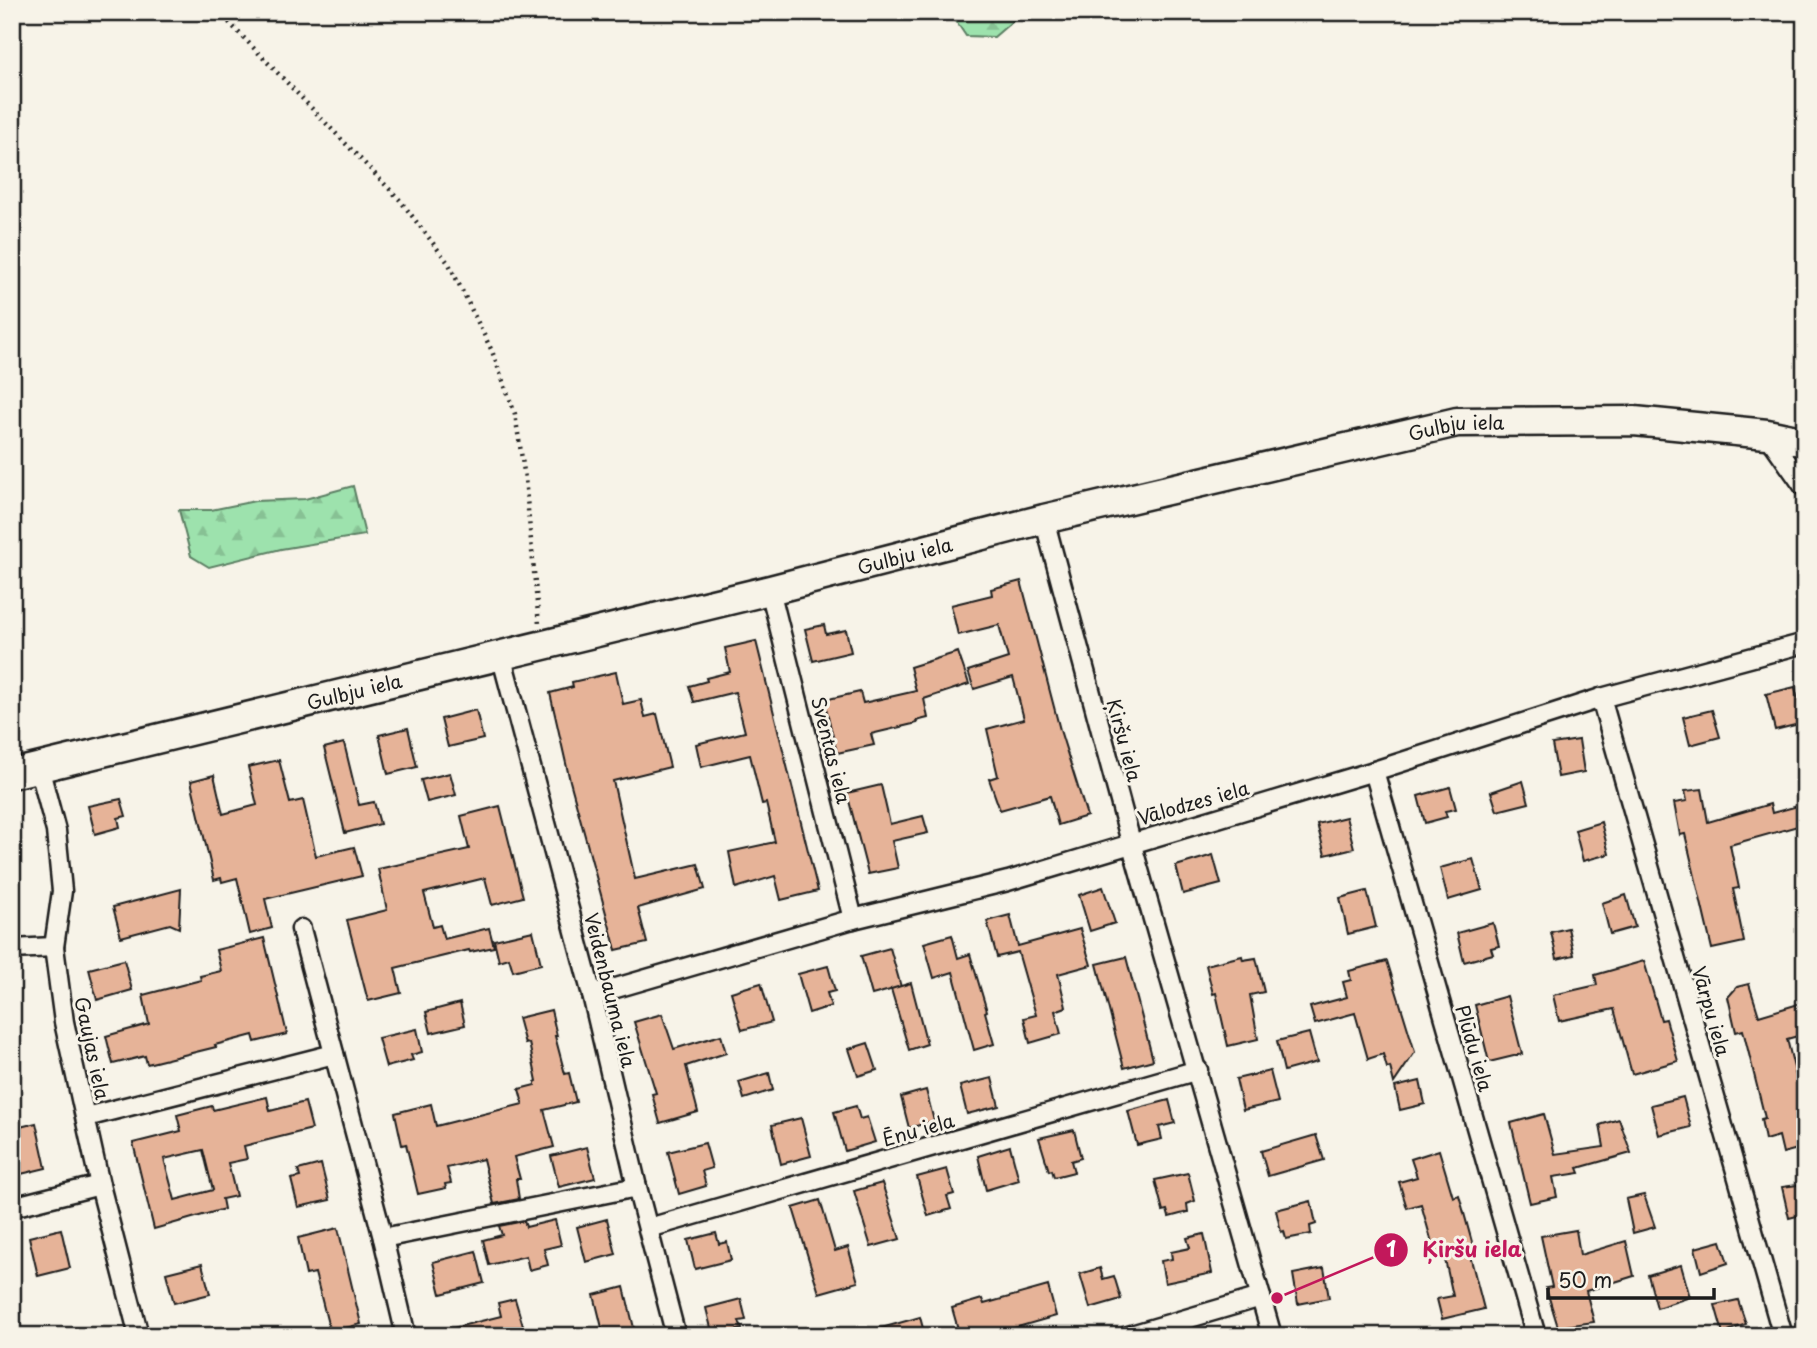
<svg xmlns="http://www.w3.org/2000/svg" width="1817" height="1348" viewBox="0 0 1817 1348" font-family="'Playpen Sans',sans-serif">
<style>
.forest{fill:url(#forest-firs);stroke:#5c7f64;stroke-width:2}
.building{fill:#e6b398;stroke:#1c1c1c;stroke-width:2;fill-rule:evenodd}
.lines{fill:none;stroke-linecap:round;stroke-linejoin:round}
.street-casing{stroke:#1c1c1c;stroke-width:23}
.primary-casing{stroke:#1c1c1c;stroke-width:33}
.path{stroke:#1c1c1c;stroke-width:4.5;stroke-dasharray:2 5;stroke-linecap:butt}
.street{stroke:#f7f3e8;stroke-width:18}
.primary{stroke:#f7f3e8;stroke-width:28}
.labels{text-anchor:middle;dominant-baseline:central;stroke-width:6;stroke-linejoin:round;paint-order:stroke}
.street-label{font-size:19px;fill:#1c1c1c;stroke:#f7f3e8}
.leader{fill:none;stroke:#c2185b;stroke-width:2.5}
.callout-dot{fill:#c2185b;stroke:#f7f3e8;stroke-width:2.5}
.mark-label{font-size:21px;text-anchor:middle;font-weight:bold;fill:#fff}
.callout-label{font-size:21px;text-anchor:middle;font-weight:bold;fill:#c2185b;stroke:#f7f3e8;stroke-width:6;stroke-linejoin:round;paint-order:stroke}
</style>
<defs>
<pattern id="forest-firs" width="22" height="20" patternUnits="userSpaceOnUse" patternTransform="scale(1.75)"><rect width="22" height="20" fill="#9de2ad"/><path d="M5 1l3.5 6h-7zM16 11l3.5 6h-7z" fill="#87c194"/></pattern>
</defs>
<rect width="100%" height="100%" fill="#f7f3e8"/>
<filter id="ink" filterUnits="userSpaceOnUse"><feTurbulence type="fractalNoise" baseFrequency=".0143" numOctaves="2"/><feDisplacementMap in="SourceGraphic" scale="14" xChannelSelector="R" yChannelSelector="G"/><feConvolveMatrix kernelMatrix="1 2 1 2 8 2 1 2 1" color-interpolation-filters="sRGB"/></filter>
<g filter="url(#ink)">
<g class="forest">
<polygon points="950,12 1020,12 1016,18 994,37 966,36"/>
<polygon points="353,486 365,535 281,549 209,567 191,556 179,510 211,510 255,501 305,499"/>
</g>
<g class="building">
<polygon points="1021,581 1060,730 1087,816 1058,825 1050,796 1000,810 989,779 998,776 987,729 1024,719 1013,677 974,689 968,671 1008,658 999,625 958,635 951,605 992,595 991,589"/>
<polygon points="824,625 826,634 846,630 851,652 813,661 805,629"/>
<polygon points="756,641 818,891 781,900 775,876 736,888 729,852 775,842 766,803 762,804 750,755 701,767 696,744 745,732 735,692 694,702 689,686 707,681 706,678 730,672 725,648"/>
<polygon points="958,652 969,684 924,699 928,718 916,721 917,723 871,734 874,745 837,753 824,700 860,692 863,703 916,691 910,667"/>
<polygon points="616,672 623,704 641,700 645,717 657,714 670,767 613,781 635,879 698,864 705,889 638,908 647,943 616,950 570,781 550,693 573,687 572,682"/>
<polygon points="1795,687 1803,723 1775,730 1766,694"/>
<polygon points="476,710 483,739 448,747 441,719"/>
<polygon points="1712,710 1720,737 1690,745 1683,717"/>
<polygon points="408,728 417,767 388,774 379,735"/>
<polygon points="1579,740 1584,772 1558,777 1552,744"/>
<polygon points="344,743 359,805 374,802 380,824 345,833 324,748"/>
<polygon points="279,760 290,803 303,800 316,856 354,847 362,876 265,899 272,928 250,934 237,878 222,882 221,878 214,880 191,781 214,775 223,814 257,805 248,767"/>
<polygon points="450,773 456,795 427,802 421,780"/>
<polygon points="1523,781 1529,803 1497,811 1491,792"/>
<polygon points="881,785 890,824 923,816 928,833 892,841 898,868 868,874 847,793"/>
<polygon points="1450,787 1456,809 1445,811 1447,817 1425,823 1418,796"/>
<polygon points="1702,789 1708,822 1770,804 1772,813 1805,804 1805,824 1730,845 1739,888 1733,889 1744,942 1712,949 1685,834 1680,835 1674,803 1687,801 1685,791"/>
<polygon points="121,799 126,816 118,818 120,827 95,834 88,806"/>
<polygon points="500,806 523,897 492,905 485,878 424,893 433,927 440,925 444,939 489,928 494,947 470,952 469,950 395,968 401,993 368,1001 347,920 387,910 378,869 469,849 461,816"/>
<polygon points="1346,817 1354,848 1325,855 1317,824"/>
<polygon points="1601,822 1609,854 1583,861 1575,830"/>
<polygon points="1213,855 1221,884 1183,894 1176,866"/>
<polygon points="1473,859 1482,890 1448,900 1440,868"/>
<polygon points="1103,887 1115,923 1090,931 1079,895"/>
<polygon points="181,889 179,928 170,924 121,937 113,907"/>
<polygon points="1367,891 1376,927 1348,934 1340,898"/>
<polygon points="1626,895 1635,927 1610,934 1602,903"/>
<polygon points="1010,915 1018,946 1080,929 1091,965 1058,974 1066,1007 1055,1011 1061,1034 1030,1043 1024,1018 1036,1015 1018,952 997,957 987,921"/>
<polygon points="1493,923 1499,946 1491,948 1493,954 1464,962 1457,933"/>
<polygon points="1568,928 1574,955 1557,959 1551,932"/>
<polygon points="533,931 541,964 513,971 509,958 499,961 494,940"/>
<polygon points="952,935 958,958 970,954 987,1011 985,1012 994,1044 974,1050 953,972 934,978 924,943"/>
<polygon points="264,938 287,1034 255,1042 253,1035 215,1045 216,1047 147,1064 145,1056 113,1064 106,1036 149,1024 143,995 201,980 200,976 221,971 216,950"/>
<polygon points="890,948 901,987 872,995 861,956"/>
<polygon points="1242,956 1243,960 1256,958 1264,992 1250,995 1258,1039 1228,1046 1216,993 1213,994 1206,965"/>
<polygon points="1126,957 1153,1060 1124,1068 1097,964"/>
<polygon points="124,960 132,990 97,1000 89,969"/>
<polygon points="1387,961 1415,1052 1394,1083 1390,1067 1387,1068 1383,1054 1368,1059 1355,1013 1315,1024 1310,1007 1347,997 1343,982 1351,980 1349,971"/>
<polygon points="1644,961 1661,1020 1666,1019 1678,1061 1632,1074 1614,1009 1559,1021 1553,995 1597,985 1595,975"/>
<polygon points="828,966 835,991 827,993 831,1006 809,1013 798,974"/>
<polygon points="761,983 772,1022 742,1030 731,992"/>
<polygon points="911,983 927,1044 909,1050 891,989"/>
<polygon points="1749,984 1759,1016 1805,1002 1805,1034 1787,1039 1805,1113 1805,1147 1783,1153 1779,1136 1765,1140 1761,1119 1765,1118 1743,1030 1736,1032 1728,997 1737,987"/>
<polygon points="1507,996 1522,1054 1489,1062 1475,1005"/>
<polygon points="460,1003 465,1025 431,1033 426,1012"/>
<polygon points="551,1010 557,1036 555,1036 565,1074 569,1073 576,1102 544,1110 554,1147 514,1157 520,1179 516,1179 519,1199 494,1204 483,1159 447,1168 451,1183 445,1184 446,1188 418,1194 406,1144 402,1145 395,1113 431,1104 436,1126 523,1104 519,1089 535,1085 535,1082 537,1081 529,1043 525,1044 518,1018"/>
<polygon points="662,1014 674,1049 721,1035 726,1053 686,1066 698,1112 660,1123 652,1094 656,1093 634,1022"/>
<polygon points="417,1029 422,1052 411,1055 413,1060 386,1067 378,1038"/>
<polygon points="1309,1033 1317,1062 1284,1071 1277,1041"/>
<polygon points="868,1043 877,1070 858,1076 849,1049"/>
<polygon points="1270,1071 1278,1102 1243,1110 1236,1079"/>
<polygon points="769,1073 773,1090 744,1099 739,1082"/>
<polygon points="992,1078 999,1106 967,1114 960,1086"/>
<polygon points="1420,1081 1425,1104 1400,1110 1395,1087"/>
<polygon points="926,1090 934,1121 909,1128 901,1097"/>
<path d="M267,1097L270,1111L305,1102L312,1129L244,1146L247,1159L228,1163L236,1196L222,1199L224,1209L154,1229L133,1143L181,1131L177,1115L212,1106L213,1110ZM203,1150L213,1190L175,1200L164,1159Z"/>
<polygon points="1683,1097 1691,1127 1659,1135 1651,1105"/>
<polygon points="1169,1100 1175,1123 1159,1127 1162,1139 1137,1145 1128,1111"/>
<polygon points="856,1106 860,1119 867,1117 875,1142 845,1151 834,1112"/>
<polygon points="1544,1114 1555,1154 1604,1147 1600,1125 1619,1119 1631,1153 1578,1168 1580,1173 1553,1177 1557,1197 1530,1203 1511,1123"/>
<polygon points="801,1118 811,1156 781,1164 772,1125"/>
<polygon points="36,1123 46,1168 21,1174 20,1167 12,1169 12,1129"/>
<polygon points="1074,1130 1081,1158 1071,1161 1074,1172 1054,1177 1052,1170 1049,1171 1039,1138"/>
<polygon points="1316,1135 1324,1160 1268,1176 1261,1151"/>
<polygon points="705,1143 712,1168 702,1171 706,1186 679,1194 668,1152"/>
<polygon points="1010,1146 1019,1180 986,1190 978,1156"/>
<polygon points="587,1147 595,1178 559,1187 551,1156"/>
<polygon points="1439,1150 1453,1197 1459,1195 1473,1246 1468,1248 1484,1309 1442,1319 1437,1299 1453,1296 1444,1255 1436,1257 1421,1204 1407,1208 1399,1182 1417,1177 1411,1159"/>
<polygon points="321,1164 330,1200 298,1207 291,1179 300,1177 298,1170"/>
<polygon points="947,1169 954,1194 947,1196 951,1209 928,1216 917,1177"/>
<polygon points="1188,1173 1195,1201 1187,1204 1188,1212 1169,1217 1167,1210 1163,1211 1155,1180"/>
<polygon points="882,1183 900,1239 871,1247 854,1191"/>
<polygon points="1805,1184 1805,1214 1789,1218 1782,1187"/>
<polygon points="1644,1195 1655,1227 1633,1233 1626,1199"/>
<polygon points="820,1200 835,1251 848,1247 858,1282 819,1293 793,1208"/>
<polygon points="1311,1201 1316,1224 1310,1226 1311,1234 1286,1239 1284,1231 1281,1232 1276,1210"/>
<polygon points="607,1219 616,1254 586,1262 577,1227"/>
<polygon points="555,1220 561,1245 544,1249 548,1265 529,1270 526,1256 489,1265 483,1240 502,1235 499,1226 524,1221 526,1227"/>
<polygon points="338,1228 361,1324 330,1332 315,1273 306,1275 298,1238"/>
<polygon points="61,1229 70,1268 38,1276 29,1237"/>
<polygon points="1576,1230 1580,1255 1626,1241 1634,1276 1586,1291 1594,1322 1558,1327 1546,1288 1552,1287 1541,1236"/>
<polygon points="716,1233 719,1244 727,1242 731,1260 695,1269 688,1240"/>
<polygon points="1204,1234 1212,1273 1165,1283 1161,1261 1172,1259 1171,1252 1190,1248 1187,1238"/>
<polygon points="1721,1241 1728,1263 1701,1272 1695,1248"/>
<polygon points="476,1251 484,1283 441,1294 433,1262"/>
<polygon points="202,1264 210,1294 174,1303 166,1273"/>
<polygon points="1681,1265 1690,1297 1657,1308 1648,1275"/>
<polygon points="1100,1268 1103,1279 1114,1276 1121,1299 1090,1308 1080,1274"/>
<polygon points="1324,1268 1329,1298 1298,1304 1293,1274"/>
<polygon points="1048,1286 1056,1316 986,1336 960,1336 952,1308 982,1299 984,1304"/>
<polygon points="624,1287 634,1328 623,1331 624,1336 604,1336 594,1295"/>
<polygon points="515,1299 526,1336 450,1336 449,1329 501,1316 498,1303"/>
<polygon points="741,1299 746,1320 739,1321 742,1329 713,1336 706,1308"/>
<polygon points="1738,1300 1746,1324 1723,1333 1715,1305"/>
<polygon points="920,1317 925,1336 871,1336 871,1331"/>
</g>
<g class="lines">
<defs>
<g id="street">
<polyline points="1767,434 1805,488"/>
<polyline points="1044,519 1131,842 1272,1336"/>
<polyline points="770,590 853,919"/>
<polyline points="501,655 592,995 637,1187 676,1336"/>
<polyline points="1601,698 1783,1336"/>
<polyline points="39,767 56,831 62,891 54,947 64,1022 100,1185 139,1336"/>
<polyline points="1374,771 1536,1336"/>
<polyline points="301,929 383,1238 406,1336"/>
<polyline points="12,949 54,947"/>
<polyline points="592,995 853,919 1008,881 1374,771 1601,698 1805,643"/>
<polyline points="86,1117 334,1054"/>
<polyline points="12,1207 100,1185"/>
<polyline points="649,1228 1198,1070"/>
<polyline points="383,1238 637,1187"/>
<polyline points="1128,1336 1261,1297"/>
</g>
<g id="primary">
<path id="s1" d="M12,774L770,590L1044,519L1457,422L1634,421L1767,434L1805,442"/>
</g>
</defs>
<use href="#street" class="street-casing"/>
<use href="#primary" class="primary-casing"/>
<polyline class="path" points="219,12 399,199 449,264 492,351 515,414 525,478 539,624"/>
<use href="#street" class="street"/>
<use href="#primary" class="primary"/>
</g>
</g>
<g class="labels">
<g class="street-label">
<text stroke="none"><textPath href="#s1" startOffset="1486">Gulbju iela</textPath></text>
<text stroke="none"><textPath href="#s1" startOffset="919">Gulbju iela</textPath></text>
<text stroke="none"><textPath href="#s1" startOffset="352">Gulbju iela</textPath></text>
<text transform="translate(1125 740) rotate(75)">Ķiršu iela</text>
<text transform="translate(832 750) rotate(76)">Sventas iela</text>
<text transform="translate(1193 802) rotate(-16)">Vālodzes iela</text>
<text transform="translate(611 990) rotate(76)">Veidenbauma iela</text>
<text transform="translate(1712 1011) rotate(74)">Vārpu iela</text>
<text transform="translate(93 1048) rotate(78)">Gaujas iela</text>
<text transform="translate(1475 1048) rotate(74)">Plūdu iela</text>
<text transform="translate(918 1129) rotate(-16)">Ēnu iela</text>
</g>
</g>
<path class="leader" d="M1277 1298L1391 1250"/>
<g class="callout-dot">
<circle cx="1277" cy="1298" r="7"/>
<circle cx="1391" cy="1250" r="18"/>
</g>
<g class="mark-label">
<text x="1391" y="1257">1</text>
</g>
<g class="callout-label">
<text x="1472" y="1257">Ķiršu iela</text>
</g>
<rect width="1817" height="1348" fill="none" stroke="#f7f3e8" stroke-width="42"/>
<rect x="21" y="21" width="1775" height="1306" fill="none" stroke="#1c1c1c" stroke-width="2.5" filter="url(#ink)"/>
<path d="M1548 1288v10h166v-10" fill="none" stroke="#1c1c1c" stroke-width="3.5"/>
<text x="1558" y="1288" font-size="21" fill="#1c1c1c" stroke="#f7f3e8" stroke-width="5" paint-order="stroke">50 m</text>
</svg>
